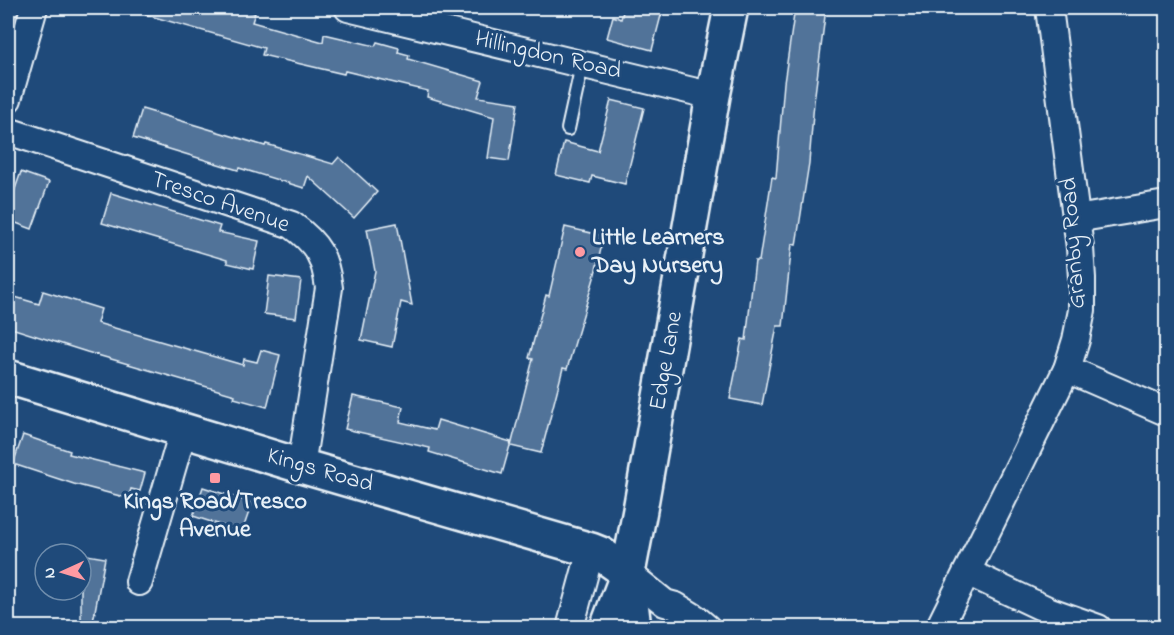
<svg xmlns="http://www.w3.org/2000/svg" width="1174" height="635" viewBox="0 0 1174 635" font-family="'Indie Flower',sans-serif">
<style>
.building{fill:#517399;stroke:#e8f1f8;stroke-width:1.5}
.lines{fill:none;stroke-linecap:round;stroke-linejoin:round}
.lane-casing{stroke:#e8f1f8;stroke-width:16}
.street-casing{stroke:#e8f1f8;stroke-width:30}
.secondary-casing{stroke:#e8f1f8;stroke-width:38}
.highway-casing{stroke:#e8f1f8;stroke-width:38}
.lane{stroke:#1f4a7a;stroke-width:12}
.street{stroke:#1f4a7a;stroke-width:26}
.secondary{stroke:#1f4a7a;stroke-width:33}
.highway{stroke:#1f4a7a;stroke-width:33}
.poi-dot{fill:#ff9aa2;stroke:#1f4a7a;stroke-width:2}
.labels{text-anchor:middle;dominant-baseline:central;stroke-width:6;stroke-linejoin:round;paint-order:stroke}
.street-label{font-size:24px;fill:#e8f1f8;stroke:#1f4a7a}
.poi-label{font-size:24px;font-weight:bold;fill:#e8f1f8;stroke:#1f4a7a;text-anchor:start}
</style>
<rect width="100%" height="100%" fill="#1f4a7a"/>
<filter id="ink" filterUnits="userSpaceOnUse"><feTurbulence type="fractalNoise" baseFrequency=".0167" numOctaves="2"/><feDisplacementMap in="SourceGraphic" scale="12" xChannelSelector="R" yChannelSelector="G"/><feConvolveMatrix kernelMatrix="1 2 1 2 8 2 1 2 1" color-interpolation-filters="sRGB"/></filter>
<g filter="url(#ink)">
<g class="building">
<polygon points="141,8 234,8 255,13 252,22 323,42 324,34 375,46 377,42 399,48 398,52 409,55 408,59 483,81 478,97 518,103 509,161 488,158 494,117 427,97 428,91 345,71 344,74 262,55 264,48 140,13"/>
<polygon points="624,8 663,8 652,50 607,38 613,16 621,19"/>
<polygon points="795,8 826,8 814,102 809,163 796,245 792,244 783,326 777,326 762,405 730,399 742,339 746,340 755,261 759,261 772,177 776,178 784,83"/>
<polygon points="611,100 644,108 625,184 592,176 590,183 556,175 564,142 598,151"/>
<polygon points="142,109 265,146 266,144 333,164 339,157 377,192 354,218 308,176 304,188 239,168 238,170 133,138"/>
<polygon points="21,172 49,182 32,229 8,220 8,209"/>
<polygon points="111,193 220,226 218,232 259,241 253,269 227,263 227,260 102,223"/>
<polygon points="397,223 412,305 401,302 392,347 361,340 375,271 367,229"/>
<polygon points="565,227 604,236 594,278 567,369 563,368 541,453 511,446 533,359 529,358 546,295 549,296"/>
<polygon points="269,276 301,280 296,318 264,314"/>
<polygon points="43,291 101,309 97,323 243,365 244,359 257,362 261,350 280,355 267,407 234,398 235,395 87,352 8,327 8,295 39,304"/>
<polygon points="353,396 403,407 400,422 435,430 438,420 511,442 502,474 429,452 430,448 345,429"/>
<polygon points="23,435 70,451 69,454 145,473 140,491 131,489 128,498 74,484 13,464"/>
<polygon points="203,487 252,503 242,532 193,516"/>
<polygon points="81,554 105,558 92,627 81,627"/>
</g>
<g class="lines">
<defs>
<polyline id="lane" points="568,129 582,65"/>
<g id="street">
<polyline points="348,8 713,96"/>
<polyline points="8,99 34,8"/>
<path d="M8,131L292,225C318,244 325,257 329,288L301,466"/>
<polyline points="1076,219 1166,204"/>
<polyline points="1067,369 1166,412"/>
<polyline points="967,572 1050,611 1098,628"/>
<polyline points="628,573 665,603 676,606 694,617 707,628"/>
<polyline points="139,582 183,431"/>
<polyline points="570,628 591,550"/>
<polyline points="939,628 1067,369 1076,340 1082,310 1082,278 1080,248 1049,8"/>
</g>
<polyline id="secondary" points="8,377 301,466 591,550 601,554 628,573"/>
<g id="highway">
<polyline points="628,578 634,628"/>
<polyline points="607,628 628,573 640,510 713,96 731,8"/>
</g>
</defs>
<use href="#lane" class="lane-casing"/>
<use href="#street" class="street-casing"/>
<use href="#secondary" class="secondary-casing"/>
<use href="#highway" class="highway-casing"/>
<use href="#lane" class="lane"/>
<use href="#street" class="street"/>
<use href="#secondary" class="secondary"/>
<use href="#highway" class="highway"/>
</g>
</g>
<g class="poi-dot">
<circle cx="580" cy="252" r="6"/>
<rect x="209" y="472" width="12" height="12" rx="3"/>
</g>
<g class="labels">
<g class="street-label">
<text transform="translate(548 56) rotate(13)">Hillingdon Road</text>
<text transform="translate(220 203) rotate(19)">Tresco Avenue</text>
<text transform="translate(1074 243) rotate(-94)">Granby Road</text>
<text transform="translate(667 361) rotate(-80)">Edge Lane</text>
<text transform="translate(320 471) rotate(16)">Kings Road</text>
</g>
<g class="poi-label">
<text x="592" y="238">Little Learners<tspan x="592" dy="28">Day Nursery</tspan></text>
<text x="215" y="502" text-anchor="middle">Kings Road/Tresco<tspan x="215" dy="28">Avenue</tspan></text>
</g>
</g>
<rect width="1174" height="635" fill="none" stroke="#1f4a7a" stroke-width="30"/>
<rect x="15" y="15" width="1144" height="605" fill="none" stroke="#e8f1f8" stroke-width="2" filter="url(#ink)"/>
<g transform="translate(63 572) rotate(266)"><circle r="28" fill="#1f4a7a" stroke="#6f8dac" stroke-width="1.5"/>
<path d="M0-4.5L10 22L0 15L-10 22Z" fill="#ff9aa2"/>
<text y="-9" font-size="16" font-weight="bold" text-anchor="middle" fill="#e8f1f8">N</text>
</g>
</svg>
